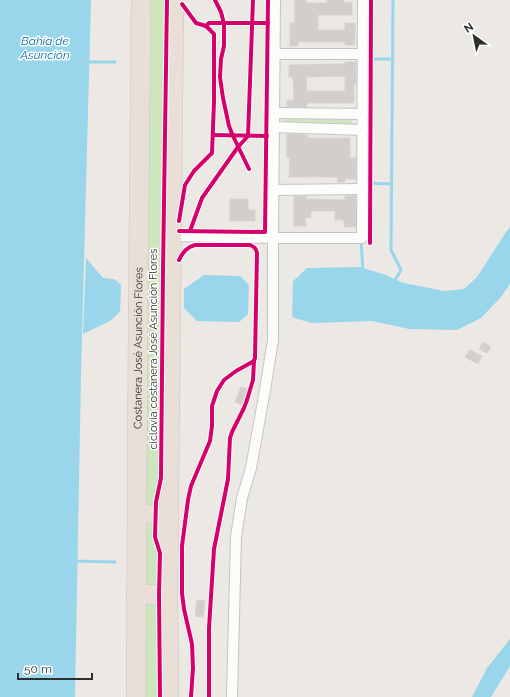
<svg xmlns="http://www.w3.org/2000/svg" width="510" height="697" viewBox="0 0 510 697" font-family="Raleway,sans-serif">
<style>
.green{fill:#cee6be}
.water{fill:#99d6ec}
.pier{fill:#ece8e4}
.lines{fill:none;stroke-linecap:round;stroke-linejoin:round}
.stream{stroke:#99d6ec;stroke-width:3}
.building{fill:#d1cecb;stroke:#d7d4d0;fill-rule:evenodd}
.street-casing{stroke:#c5c4c5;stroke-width:12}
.highway-casing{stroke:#c6c5c4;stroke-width:20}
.street{stroke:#fcfcfb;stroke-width:10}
.highway{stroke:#eadfd6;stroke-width:19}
.cycleway-casing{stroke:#fff;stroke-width:6}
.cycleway{stroke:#d6006c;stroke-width:4}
.labels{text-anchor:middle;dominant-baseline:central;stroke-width:3;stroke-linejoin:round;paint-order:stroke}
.street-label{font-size:11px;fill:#2e2e2e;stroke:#fff}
.water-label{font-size:12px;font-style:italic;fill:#0d6fa3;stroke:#fff}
</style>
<rect width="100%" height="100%" fill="#ece8e4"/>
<g class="green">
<polygon points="147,0 168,0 165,297 143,296"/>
<polygon points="286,118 351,119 353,123 349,125 284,123 284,120"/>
<polygon points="143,299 165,299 160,506 143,505"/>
<polygon points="144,522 157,522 162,550 162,586 146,587"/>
<polygon points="143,604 160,604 162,697 140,697"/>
</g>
<g class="water">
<polygon points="0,0 91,0 81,374 75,697 0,697"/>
<polygon points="510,227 510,284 501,297 481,318 457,330 409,329 372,321 312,323 294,318 285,309 285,289 307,268 360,267 383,274 404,283 444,291 464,289 477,277 506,232"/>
<polygon points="86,258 103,278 114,279 125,288 124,308 110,321 83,334"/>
<polygon points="204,275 240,276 253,289 252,311 239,322 197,321 184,308 184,289"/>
<polygon points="510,639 510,666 491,697 472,697 487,668"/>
</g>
<g class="pier">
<polygon points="293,277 292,319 283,309 283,288"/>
<polygon points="121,282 127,288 126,308 120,314"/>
<polygon points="249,282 255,289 254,311 248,316"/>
</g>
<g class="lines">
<g class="stream">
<polyline points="393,0 391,250 401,270 394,282"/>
<polyline points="368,59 393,59"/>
<polyline points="87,62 115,62"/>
<polyline points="367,183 391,184"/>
<polyline points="361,242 363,271"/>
<polyline points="75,561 115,562"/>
</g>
</g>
<g class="building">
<polygon points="295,0 306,0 306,3 327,3 327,0 344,0 344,3 352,2 352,15 318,15 318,30 345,30 345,23 355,23 355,45 345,45 345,42 298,42 298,46 290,46 290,23 295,23"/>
<path d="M345,62H356V84H354V103H307V107H287V100H294L293,77H289V65L345,64ZM345,76V91H307L306,77Z"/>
<polygon points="287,134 307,135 307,138 350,138 350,158 356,158 356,179 345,179 345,182 337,182 338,177 289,177 290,158 287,158"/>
<polygon points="294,196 306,196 306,199 345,200 345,196 356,196 356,227 344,227 344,220 335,220 335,211 311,211 311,218 305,218 306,226 294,226"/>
<polygon points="230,199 248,199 248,210 255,210 255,221 230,221"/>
<polygon points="483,342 491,347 487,353 479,349"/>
<polygon points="470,350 482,356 478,364 465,357"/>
<polygon points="241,387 249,389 244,405 235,402"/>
<polygon points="197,600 205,601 203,617 195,616"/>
</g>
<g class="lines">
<defs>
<g id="street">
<polyline points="275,54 363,54"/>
<polyline points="274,113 363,114"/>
<polyline points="274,127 363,130"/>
<polyline points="273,190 363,189"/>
<polyline points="172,236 273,238 362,238 363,0"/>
<polyline points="232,697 236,537 242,498 251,468 265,390 273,340 273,238 275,0"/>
</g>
<g id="highway">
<polyline points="137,514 159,514 162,519 163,536"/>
<polyline points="136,594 168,595"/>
<path id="s1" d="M136,697L138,319L141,0"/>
<polyline points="169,697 168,595 174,0"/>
</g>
</defs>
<use href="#street" class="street-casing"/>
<use href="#highway" class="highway-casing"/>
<use href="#street" class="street"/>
<use href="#highway" class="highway"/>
<defs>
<g id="cycleway">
<polyline points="215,0 221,12 224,24 224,46 221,59 220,77 223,98 229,126 233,136 249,169"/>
<polyline points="206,26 209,23 268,23"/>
<polyline points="213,135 267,136"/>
<polyline points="179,221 185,185 194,171 212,153 214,102 214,34 206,26 196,23 182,4"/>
<polyline points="179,231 265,232 268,0"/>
<polyline points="190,231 202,198 238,147 248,136 253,0"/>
<polyline points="370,243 371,0"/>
<path d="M179,260C183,252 187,247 195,245H250C255,247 256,249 257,253L255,358L254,361L236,371L224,380L217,391L212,406V426L210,441L191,486L188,500L182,546V593L184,609L192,644L193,668L191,697"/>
<polyline points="160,697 159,594 160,553 155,537 156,502 161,478 163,271 167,0"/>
<polyline points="209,697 209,628 214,549 228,479 230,438 232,432 244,408 247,400 253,380 254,361"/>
</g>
</defs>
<use href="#cycleway" class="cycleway-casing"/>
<use href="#cycleway" class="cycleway"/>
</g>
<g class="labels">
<g class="street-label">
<text stroke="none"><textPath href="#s1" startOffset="349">Costanera José Asunción Flores</textPath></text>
<text transform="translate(153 349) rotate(-90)">ciclovia costanera José Asunción Flores</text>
</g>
<g class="water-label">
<text x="45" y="41">Bahía de<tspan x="45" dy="14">Asunción</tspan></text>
</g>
</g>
<g transform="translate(474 36) rotate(327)" stroke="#ffffff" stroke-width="3" paint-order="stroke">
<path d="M0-3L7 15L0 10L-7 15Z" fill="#2e2e2e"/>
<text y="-6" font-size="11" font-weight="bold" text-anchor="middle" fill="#2e2e2e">N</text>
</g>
<path d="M18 673v6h74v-6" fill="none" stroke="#2e2e2e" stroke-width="2"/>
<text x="24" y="673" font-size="12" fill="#2e2e2e" stroke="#ffffff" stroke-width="3" paint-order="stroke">50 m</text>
</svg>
